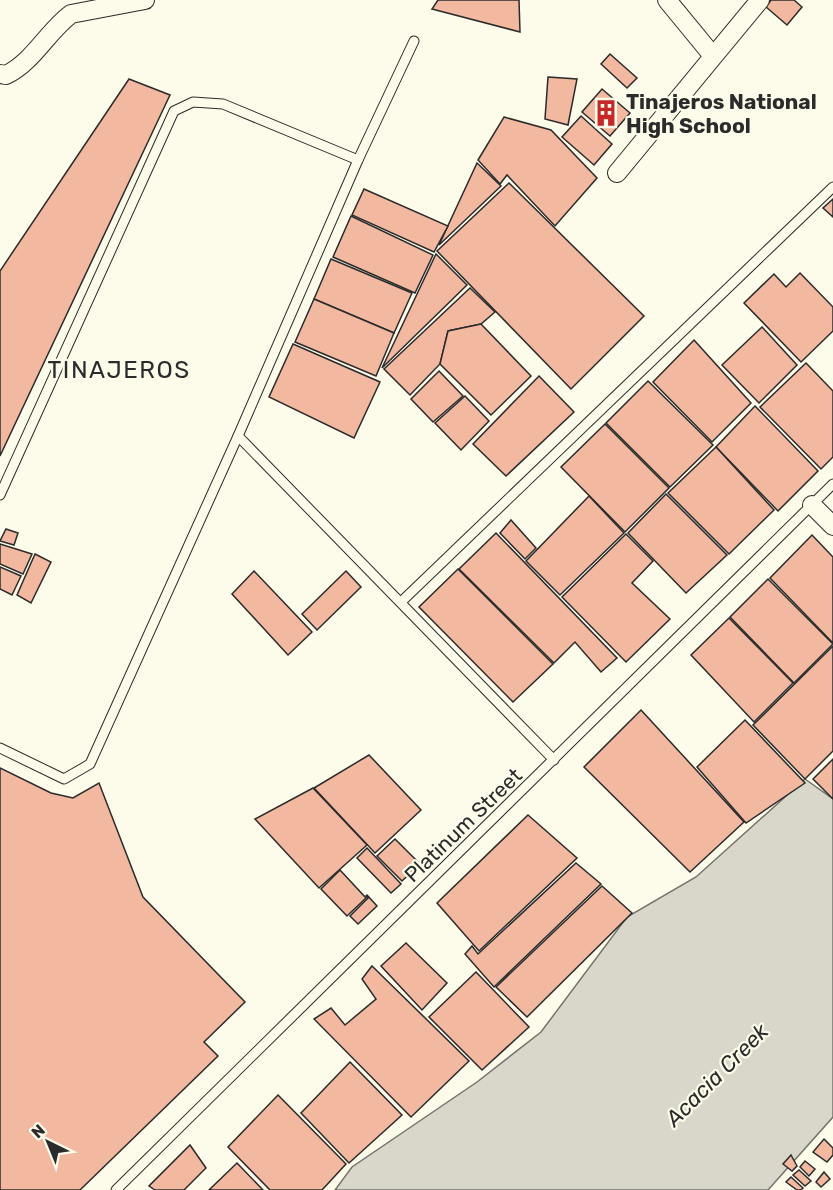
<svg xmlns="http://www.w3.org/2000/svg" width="833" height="1190" viewBox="0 0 833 1190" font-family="Rubik,sans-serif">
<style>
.water{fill:#d8d7c9;stroke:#74746e;stroke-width:1.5}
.building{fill:#f2b8a0;stroke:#2b2b2b;stroke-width:1.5}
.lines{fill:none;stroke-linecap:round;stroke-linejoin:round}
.service-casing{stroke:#2b2b2b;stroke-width:11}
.minor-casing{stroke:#2b2b2b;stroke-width:20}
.service{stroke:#fdfbea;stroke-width:9}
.minor{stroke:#fdfbea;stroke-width:18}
.labels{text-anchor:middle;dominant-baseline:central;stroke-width:4.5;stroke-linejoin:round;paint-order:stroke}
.poi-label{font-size:21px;font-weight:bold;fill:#2b2b2b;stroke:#fdfbea;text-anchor:start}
.street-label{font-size:21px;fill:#2b2b2b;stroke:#fdfbea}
.water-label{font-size:22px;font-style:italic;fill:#2b2b2b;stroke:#fdfbea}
.quarter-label{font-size:24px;letter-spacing:1.5px;fill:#2b2b2b;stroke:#fdfbea}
</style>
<rect width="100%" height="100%" fill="#fdfbea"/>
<polygon class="water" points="805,779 833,799 833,1117 768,1190 335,1190 352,1167 477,1082 541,1032 627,917 696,877"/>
<g class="building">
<polygon points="438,0 519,0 520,32 432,9"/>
<polygon points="771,0 794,0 802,7 787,25 766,7"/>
<polygon points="610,54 637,78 627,88 601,64"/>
<polygon points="548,77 577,79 568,125 545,119"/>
<polygon points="129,79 170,95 0,456 0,271"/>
<polygon points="602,89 630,113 610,136 582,112"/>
<polygon points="581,116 612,144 594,165 562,137"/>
<polygon points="504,117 551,130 597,178 555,226 507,175 500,184 478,160"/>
<polygon points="477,163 501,186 439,245"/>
<polygon points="509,183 644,316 571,389 437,251"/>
<polygon points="364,189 448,226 434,252 352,215"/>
<polygon points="833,199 833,217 823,208"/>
<polygon points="351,216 433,255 415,293 333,257"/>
<polygon points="436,254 467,285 382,368"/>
<polygon points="331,259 412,293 394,333 314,299"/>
<polygon points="800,273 833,307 833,331 801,362 744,303 774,274 786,287"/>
<polygon points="470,288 495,312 481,324 448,331 440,364 410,395 384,369"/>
<polygon points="314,299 394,333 376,376 295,342"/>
<polygon points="481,324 531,376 491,415 440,364 448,331"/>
<polygon points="762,327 797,365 759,403 722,365"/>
<polygon points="694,340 751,403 712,442 653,382"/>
<polygon points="293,344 380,382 354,438 269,397"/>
<polygon points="806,363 833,391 833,457 821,469 760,407"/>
<polygon points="439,371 463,396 433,422 411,399"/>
<polygon points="539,376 574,412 506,476 473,444"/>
<polygon points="648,381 713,445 670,487 606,423"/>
<polygon points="465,396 489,421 461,450 435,423"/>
<polygon points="755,406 818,471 778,511 716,447"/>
<polygon points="605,424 669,488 625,532 561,467"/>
<polygon points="716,447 774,510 729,554 668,493"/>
<polygon points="666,494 727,555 686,593 628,533"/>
<polygon points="589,496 624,533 560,595 526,561"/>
<polygon points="511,520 536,548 525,559 500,533"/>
<polygon points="6,529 18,533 14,545 0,541"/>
<polygon points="496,533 617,658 601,672 575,642 554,663 459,569"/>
<polygon points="626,534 653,561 632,583 670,619 626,662 562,597"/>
<polygon points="812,535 833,557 833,643 770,578"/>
<polygon points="0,544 32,554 23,574 0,564"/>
<polygon points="35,554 51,562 31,603 17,595"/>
<polygon points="0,567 21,576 12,595 0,589"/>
<polygon points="458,569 553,664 513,702 419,607"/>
<polygon points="254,571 312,632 288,655 232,594"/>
<polygon points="346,571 361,587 317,630 302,614"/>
<polygon points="768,579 833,644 794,683 730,617"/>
<polygon points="729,618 793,683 754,722 691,655"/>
<polygon points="833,646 833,751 805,779 753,725"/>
<polygon points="641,710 744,822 690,872 584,767"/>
<polygon points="745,720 805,783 746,823 697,767"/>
<polygon points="369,755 421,810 375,853 314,788"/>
<polygon points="833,759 833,799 813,779"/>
<polygon points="0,768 51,793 73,798 99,783 143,897 245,1002 204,1042 218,1056 80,1190 0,1190"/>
<polygon points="313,788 367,845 319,888 255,819"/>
<polygon points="528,815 577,858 479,951 437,903"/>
<polygon points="395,839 420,864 402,881 377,856"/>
<polygon points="367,848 401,884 391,893 357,858"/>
<polygon points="576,863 601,884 494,987 465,954 472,946 478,954"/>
<polygon points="340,870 366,898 347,916 321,889"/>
<polygon points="602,886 632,913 527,1017 496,987"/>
<polygon points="367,895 377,906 358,924 350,916 368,898 366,896"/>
<polygon points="406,943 447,983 422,1010 381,966"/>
<polygon points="372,966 469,1061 411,1117 314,1019 331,1008 345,1025 376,999 362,979"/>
<polygon points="476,972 529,1027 482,1070 429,1017"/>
<polygon points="350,1062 402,1115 349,1163 301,1113"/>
<polygon points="278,1095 346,1164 322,1190 270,1190 228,1147"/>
<polygon points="824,1139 833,1148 833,1155 827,1162 813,1152"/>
<polygon points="190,1145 206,1168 184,1190 155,1190 149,1186"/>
<polygon points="791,1155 797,1166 792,1171 783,1164"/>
<polygon points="805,1161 815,1169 809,1176 800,1167"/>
<polygon points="237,1163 263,1190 209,1190"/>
<polygon points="799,1170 811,1181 805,1186 793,1175"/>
<polygon points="824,1172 830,1179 821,1187 816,1182"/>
<polygon points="791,1177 803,1188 801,1190 797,1190 786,1182"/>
</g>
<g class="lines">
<defs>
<g id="service">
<polyline points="238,436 554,760"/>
<polyline points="0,495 174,111 193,102 223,104 358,160"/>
<polyline points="401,602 833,187"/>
<polyline points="0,748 64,779 90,764 238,436 358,160 414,41"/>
<polyline points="116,1190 833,484"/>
</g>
<g id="minor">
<polyline points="667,0 713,56"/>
<path d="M0,74L6,75C33,62 47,32 71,14L145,0"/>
<polyline points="617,173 760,0"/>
<polyline points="812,505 833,526"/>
</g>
</defs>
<use href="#service" class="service-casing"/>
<use href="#minor" class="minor-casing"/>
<use href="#service" class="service"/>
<use href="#minor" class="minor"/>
</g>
<defs>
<symbol id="building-bare" viewBox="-9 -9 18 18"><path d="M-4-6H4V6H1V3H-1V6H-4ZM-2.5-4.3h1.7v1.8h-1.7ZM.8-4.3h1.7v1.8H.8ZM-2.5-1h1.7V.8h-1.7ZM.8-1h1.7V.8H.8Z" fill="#c62828" stroke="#fdfbea" stroke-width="2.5" paint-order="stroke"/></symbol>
</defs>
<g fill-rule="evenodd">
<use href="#building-bare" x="587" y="94" width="38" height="38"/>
</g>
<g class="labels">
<g class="poi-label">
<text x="626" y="101">Tinajeros National<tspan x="626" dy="24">High School</tspan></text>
</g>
<g class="street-label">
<text transform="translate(463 825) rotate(-44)">Platinum Street</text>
</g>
<g class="water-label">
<text transform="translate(717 1075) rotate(-45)">Acacia Creek</text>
</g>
<g class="quarter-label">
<text x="119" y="370">TINAJEROS</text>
</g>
</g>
<g transform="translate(48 1142) rotate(317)" stroke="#fdfbea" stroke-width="4.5" paint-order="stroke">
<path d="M0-4.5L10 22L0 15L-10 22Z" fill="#2b2b2b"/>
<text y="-9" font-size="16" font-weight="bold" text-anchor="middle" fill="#2b2b2b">N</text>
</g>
</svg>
